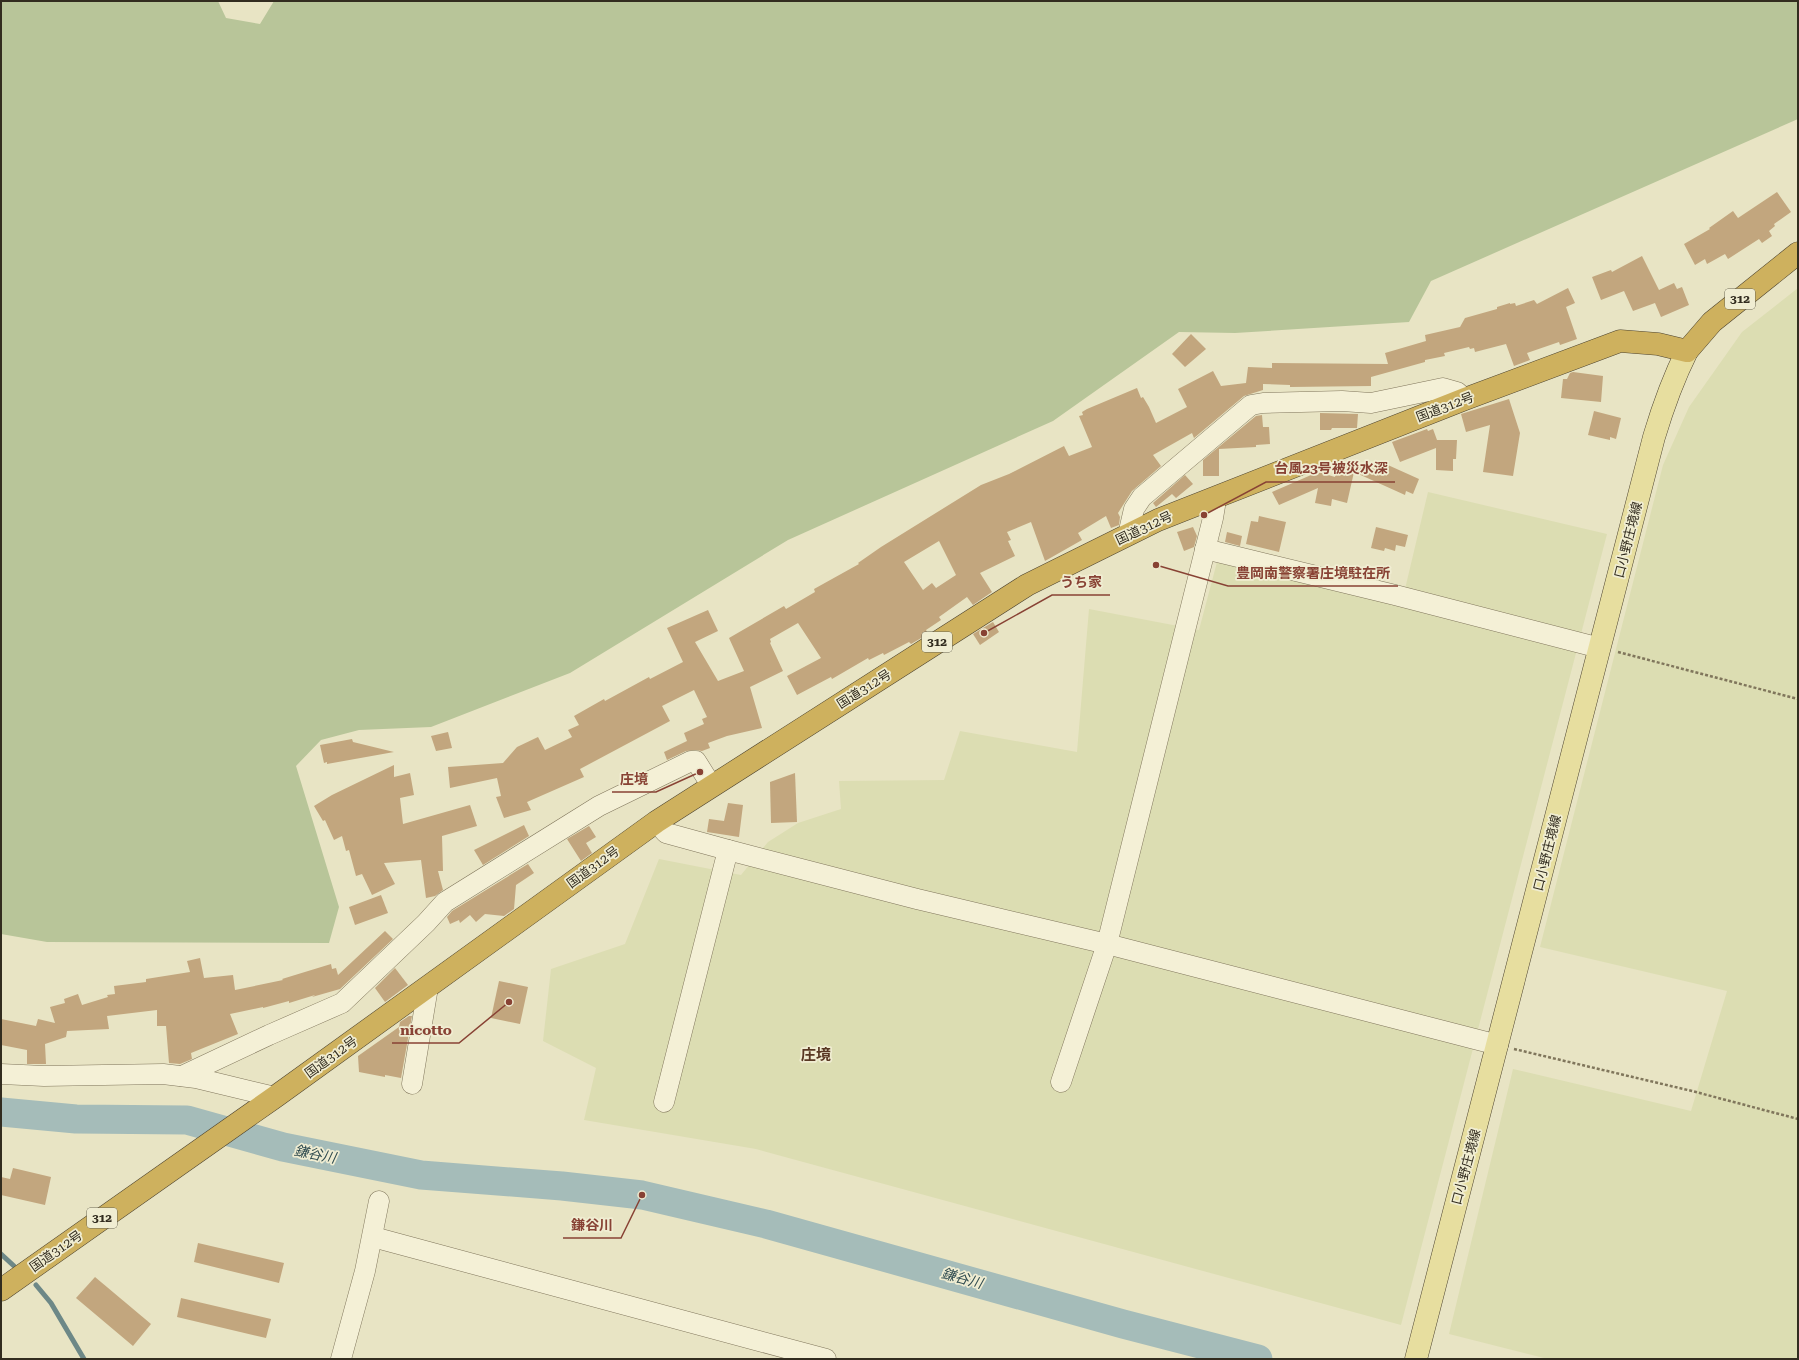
<svg xmlns="http://www.w3.org/2000/svg" width="1799" height="1360" viewBox="0 0 1799 1360" font-family="'Roboto Serif','Noto Sans JP',serif">
<style>
.farmland{fill:#dcddb2}
.green{fill:#b8c599}
.lines{fill:none;stroke-linecap:round;stroke-linejoin:round}
.stream{stroke:#6d8887;stroke-width:5}
.river{stroke:#a5bcb9;stroke-width:29}
.building{fill:#c2a67e;fill-rule:evenodd}
.minor-casing{stroke:#80765c;stroke-width:21}
.major-casing{stroke:#4e4430;stroke-width:23}
.highway-casing{stroke:#4e4430;stroke-width:23}
.path{stroke:#80765c;stroke-width:2.5;stroke-dasharray:3 2;stroke-linecap:butt}
.minor{stroke:#f4f0d6;stroke-width:20}
.major{stroke:#e7de9f;stroke-width:22}
.highway{stroke:#ceb15e;stroke-width:22}
.labels{text-anchor:middle;dominant-baseline:central;stroke-width:3.5;stroke-linejoin:round;paint-order:stroke}
.shield{fill:#f0edd2;stroke:#6b6655;stroke-width:1}
.shield-label{font-size:12px;font-weight:bold;fill:#322c1f}
.street-label{font-size:13px;fill:#322c1f;stroke:#f0edd2}
.water-label{font-size:14px;font-style:italic;fill:#304c50;stroke:#f0edd2}
.quarter-label{font-size:15px;font-weight:bold;fill:#593823;stroke:#f0edd2}
.leader{fill:none;stroke:#884234;stroke-width:1.5}
.callout-dot{fill:#884234;stroke:#f0edd2;stroke-width:1.5}
.callout-label{font-size:14px;text-anchor:middle;font-weight:bold;fill:#884234;stroke:#f0edd2;stroke-width:3.5;stroke-linejoin:round;paint-order:stroke}
</style>
<rect width="100%" height="100%" fill="#e8e4c4"/>
<g class="farmland">
<polygon points="1798,288 1798,1359 1548,1359 1449,1334 1513,1069 1691,1111 1727,991 1540,947 1663,465 1689,407 1742,332"/>
<polygon points="1428,492 1607,534 1401,1325 756,1149 584,1120 596,1068 543,1041 551,969 625,944 659,859 741,875 768,842 798,823 841,809 839,781 944,780 960,731 1077,752 1089,609 1199,630 1217,562 1401,606"/>
</g>
<polygon class="green" points="1,1 218,1 226,18 260,24 274,1 1798,1 1798,119 1431,281 1409,322 1235,333 1179,332 1053,421 788,540 570,673 431,727 359,730 321,740 296,766 339,907 329,943 47,942 1,934"/>
<g class="lines">
<g class="stream">
<polyline points="1,1254 14,1266"/>
<polyline points="36,1285 51,1303 84,1359"/>
</g>
<polyline class="river" points="1,1112 76,1119 187,1120 283,1147 421,1175 562,1186 642,1195 766,1224 1123,1324 1258,1359"/>
</g>
<g class="building">
<polygon points="1777,192 1791,212 1774,224 1775,226 1769,231 1772,236 1762,243 1759,239 1728,259 1725,254 1707,264 1705,259 1695,265 1684,244 1710,229 1709,228 1733,211 1738,218"/>
<polygon points="1642,256 1659,290 1674,283 1677,289 1682,287 1689,305 1661,317 1655,303 1633,311 1624,291 1601,300 1592,277 1611,270 1612,272"/>
<path d="M1568,288L1575,303L1566,307L1577,339L1560,345L1559,342L1527,353L1530,360L1514,366L1506,344L1475,352L1474,348L1470,349L1469,347L1444,353L1445,356L1425,360V362L1371,377V386L1290,387V385L1263,384V390L1244,396L1194,438L1192,433L1153,455L1161,466L1132,491L1118,513L1120,517L1119,525L1111,528L1106,516L1078,533L1082,540L1045,561L1031,522L1007,532L1011,540L1008,541L1015,556L980,573L992,592L973,605L967,597L939,617L941,620L926,630L928,634L911,644L909,642L884,655L883,653L869,660L868,658L832,679L831,677L797,695L787,676L821,658L798,623L770,639L771,642L770,643L783,671L750,687L762,728L727,736L708,743L710,748L702,751L696,750L686,751L667,760L664,752L687,741L684,733L704,724L702,719L707,717L694,690L662,706L670,721L580,769L584,777L527,802L531,810L504,818L496,797L501,796L497,778L450,788L448,767L503,763L517,747L538,737L545,750L572,737L568,730L579,725L574,716L604,699L605,701L649,677L650,679L683,662L667,628L708,610L718,631L695,642L718,681L744,671L729,638L784,606L786,609L815,592L814,589L859,564L858,563L881,547L981,485L1009,474L1064,446L1069,456L1092,447L1079,416L1083,415L1082,412L1087,409L1137,388L1141,398L1143,397L1149,407L1156,423L1187,407L1178,389L1213,371L1221,386L1246,383L1248,367L1272,368V363L1388,364L1385,353L1426,341L1425,335L1460,327L1465,318L1497,309V307L1510,303V304L1515,303L1516,306L1534,300L1537,304ZM939,541L956,575L936,588L932,583L923,590L904,562Z"/>
<polygon points="1191,334 1206,349 1185,367 1172,354"/>
<polygon points="1573,372 1603,376 1601,402 1561,398 1563,379 1567,379 1570,373"/>
<polygon points="1509,399 1520,433 1513,476 1483,472 1490,425 1466,432 1461,414"/>
<polygon points="1594,411 1621,418 1616,439 1610,437 1610,440 1588,435"/>
<polygon points="1320,413 1358,414 1357,428 1332,428 1331,430 1320,430"/>
<polygon points="1262,415 1263,427 1269,427 1270,444 1256,445 1256,447 1219,449 1219,476 1203,476 1203,460 1256,416"/>
<polygon points="1427,429 1428,431 1433,429 1437,440 1457,440 1456,459 1453,459 1453,471 1436,470 1436,448 1400,462 1392,442"/>
<polygon points="1379,461 1419,479 1413,494 1406,491 1405,495 1354,472 1347,503 1332,499 1331,506 1315,503 1318,488 1279,505 1272,492 1318,472 1335,477 1338,463 1348,465 1349,464 1375,469"/>
<polygon points="1185,475 1193,484 1176,498 1172,494 1156,507 1153,503"/>
<polygon points="1259,516 1286,522 1279,552 1246,544 1251,521 1258,522"/>
<polygon points="1193,527 1197,536 1194,547 1184,551 1177,532"/>
<polygon points="1376,527 1408,535 1405,547 1396,545 1395,551 1385,548 1384,551 1371,548"/>
<polygon points="1227,532 1242,536 1240,546 1225,542"/>
<polygon points="993,622 999,632 980,645 973,634"/>
<polygon points="448,732 452,748 436,751 431,736"/>
<polygon points="352,739 353,742 394,752 327,764 327,762 324,763 320,745"/>
<polygon points="394,765 394,777 410,773 414,795 400,798 403,824 470,805 477,826 442,836 443,871 438,871 443,890 435,896 426,898 421,860 384,863 395,884 372,895 362,874 356,876 349,850 346,851 342,836 334,840 325,820 323,821 314,806 332,795"/>
<polygon points="795,773 797,822 771,823 770,782"/>
<polygon points="728,803 743,805 739,837 707,832 709,819 724,821"/>
<polygon points="524,825 529,836 483,865 474,850"/>
<polygon points="589,826 596,837 586,843 592,853 581,861 567,839"/>
<polygon points="528,864 534,873 516,885 514,909 504,916 485,914 476,922 470,915 460,923 459,920 450,924 447,917 452,911"/>
<polygon points="381,895 388,913 355,925 349,907"/>
<polygon points="385,931 393,939 340,989 312,997 315,995 289,1003 289,1001 263,1008 263,1007 230,1014 238,1034 191,1053 192,1059 180,1064 169,1063 166,1026 157,1026 157,1010 107,1016 109,1029 67,1031 66,1037 45,1044 46,1064 27,1064 27,1050 1,1045 1,1019 36,1026 38,1019 55,1023 50,1007 65,1003 64,999 78,994 82,1005 108,997 107,995 115,994 114,986 146,982 146,979 190,972 187,961 200,958 204,978 233,975 235,990 283,980 282,979 331,964 332,969 336,968 338,975"/>
<polygon points="395,968 408,985 385,1002 375,988"/>
<polygon points="499,981 528,987 520,1024 491,1018"/>
<polygon points="409,1016 412,1016 401,1078 385,1075 385,1077 359,1072 358,1056 399,1027 400,1022"/>
<polygon points="13,1168 51,1177 45,1205 1,1195 1,1177 10,1179"/>
<polygon points="198,1243 284,1263 279,1283 194,1262"/>
<polygon points="95,1277 151,1324 133,1346 76,1298"/>
<polygon points="181,1298 271,1319 266,1338 177,1317"/>
</g>
<g class="lines">
<defs>
<g id="minor">
<polyline points="1128,535 1134,509 1142,497 1251,405 1263,403 1342,401 1371,403 1443,388 1457,392 1465,399"/>
<polyline points="1205,549 1395,595 1600,648"/>
<polyline points="656,822 666,833 728,850 917,899 1107,944 1498,1045"/>
<polyline points="1,1074 44,1076 163,1074 196,1078 275,1097"/>
<polyline points="182,1076 269,1035 342,1003 426,923 445,902 599,806 691,761 696,761 711,785"/>
<polyline points="1061,1082 1107,944 1213,518 1215,506 1211,499"/>
<polyline points="412,1084 428,987"/>
<polyline points="664,1102 728,850"/>
<polyline points="373,1237 826,1359"/>
<polyline points="341,1359 365,1271 379,1201"/>
</g>
<path id="major" d="M1416,1359L1654,437C1663,407 1673,379 1687,351"/>
<polyline id="highway" points="1,1290 275,1097 656,822 1027,585 1158,520 1465,399 1620,341 1658,344 1687,351 1712,322 1798,253"/>
</defs>
<use href="#minor" class="minor-casing"/>
<use href="#major" class="major-casing"/>
<use href="#highway" class="highway-casing"/>
<g class="path">
<polyline points="1618,652 1798,699"/>
<polyline points="1514,1049 1692,1091 1798,1119"/>
</g>
<use href="#minor" class="minor"/>
<use href="#major" class="major"/>
<use href="#highway" class="highway"/>
</g>
<g class="labels">
<g class="shield">
<rect x="1725" y="289" width="30" height="20" rx="3"/>
<rect x="922" y="632" width="30" height="20" rx="3"/>
<rect x="87" y="1208" width="30" height="20" rx="3"/>
</g>
<g class="shield-label">
<text x="1740" y="299">312</text>
<text x="937" y="642">312</text>
<text x="102" y="1218">312</text>
</g>
<g class="street-label">
<text transform="translate(1445 407) rotate(-21)">国道312号</text>
<text transform="translate(1144 528) rotate(-25)">国道312号</text>
<text transform="translate(1628 540) rotate(-76)">口小野庄境線</text>
<text transform="translate(864 689) rotate(-32)">国道312号</text>
<text transform="translate(1547 853) rotate(-76)">口小野庄境線</text>
<text transform="translate(593 867) rotate(-36)">国道312号</text>
<text transform="translate(331 1057) rotate(-36)">国道312号</text>
<text transform="translate(1466 1167) rotate(-75)">口小野庄境線</text>
<text transform="translate(56 1251) rotate(-35)">国道312号</text>
</g>
<g class="water-label">
<text transform="translate(315 1154) rotate(11)">鎌谷川</text>
<text transform="translate(962 1278) rotate(15)">鎌谷川</text>
</g>
<g class="quarter-label">
<text x="816" y="1055">庄境</text>
</g>
</g>
<path class="leader" d="M1204 515L1266 482H1395M1156 565L1228 586H1398M984 633L1052 595H1110M700 772L656 792H612M509 1002L459 1043H392M642 1195L621 1238H563"/>
<g class="callout-dot">
<circle cx="1204" cy="515" r="4"/>
<circle cx="1156" cy="565" r="4"/>
<circle cx="984" cy="633" r="4"/>
<circle cx="700" cy="772" r="4"/>
<circle cx="509" cy="1002" r="4"/>
<circle cx="642" cy="1195" r="4"/>
</g>
<g class="callout-label">
<text x="1331" y="473">台風23号被災水深</text>
<text x="1313" y="578">豊岡南警察署庄境駐在所</text>
<text x="1081" y="587">うち家</text>
<text x="634" y="784">庄境</text>
<text x="426" y="1035">nicotto</text>
<text x="592" y="1230">鎌谷川</text>
</g>
<rect width="1799" height="1360" fill="none" stroke="#322c1f" stroke-width="4"/>
</svg>
